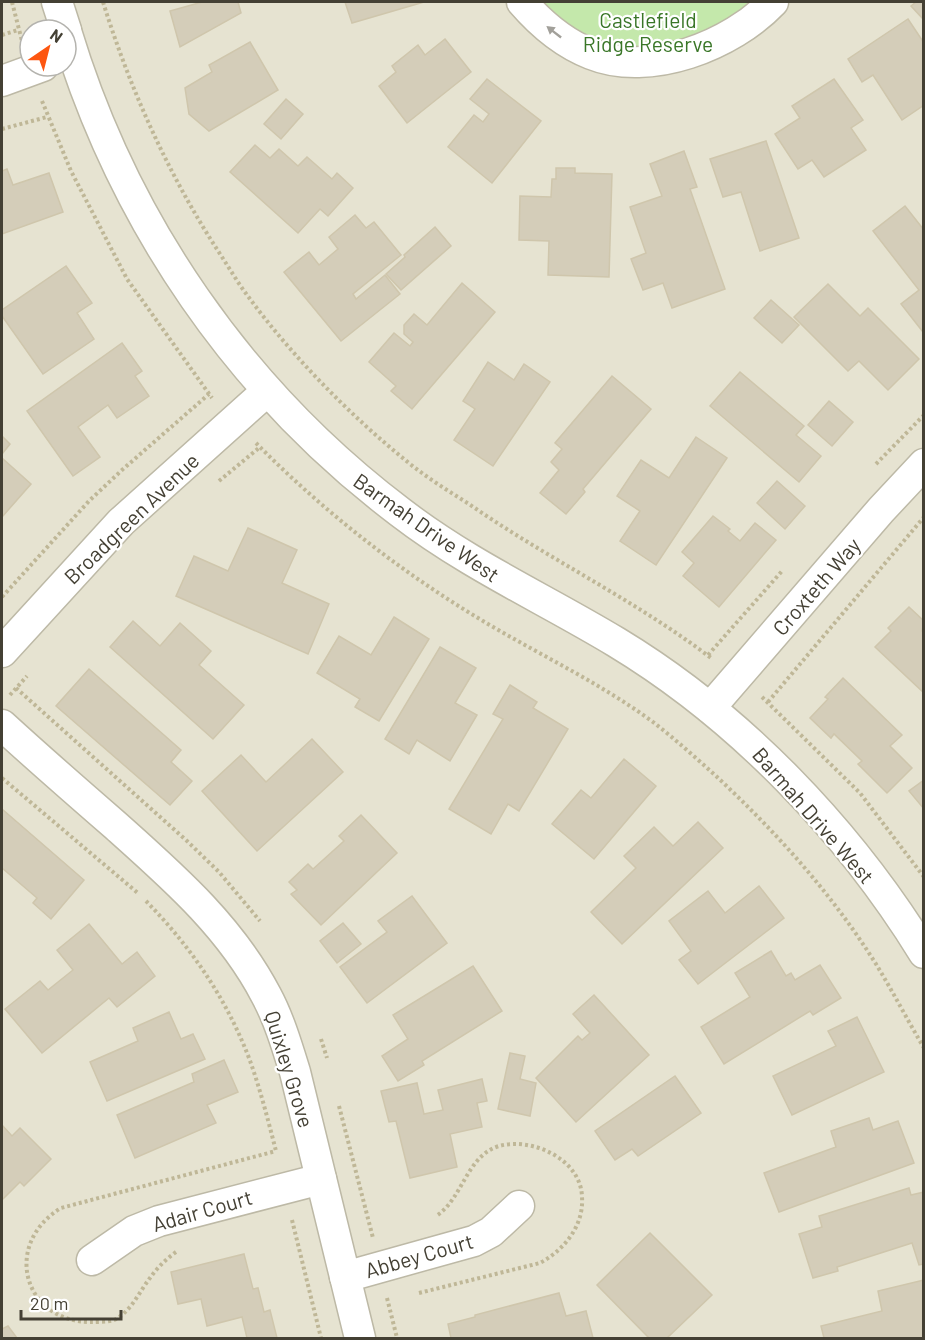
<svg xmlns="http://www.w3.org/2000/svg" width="925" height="1340" viewBox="0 0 925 1340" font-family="Barlow,sans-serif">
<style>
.residential{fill:#e6e3d1;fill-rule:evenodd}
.green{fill:#c4e8ab}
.building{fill:#d4cdb9;stroke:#cfc6ac;stroke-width:1.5}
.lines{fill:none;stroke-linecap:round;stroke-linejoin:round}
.street-casing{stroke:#bdb9a6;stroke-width:33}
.path{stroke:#bfb797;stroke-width:4;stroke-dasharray:3 3;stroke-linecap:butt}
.street{stroke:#fff;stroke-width:30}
.oneway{fill:#a2a09a}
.labels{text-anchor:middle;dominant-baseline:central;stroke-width:4.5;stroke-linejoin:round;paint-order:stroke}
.park-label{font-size:21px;fill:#397627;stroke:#fff}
.street-label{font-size:21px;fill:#444034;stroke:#fff}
</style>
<rect width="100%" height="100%" fill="#f2f0e4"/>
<path class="residential" d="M2,2H923V1338H2ZM30,30H66V66H30Z"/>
<polygon class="green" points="522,2 773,2 750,21 624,62"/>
<g class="building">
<polygon points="202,2 238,2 241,13 180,47 170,11"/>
<polygon points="345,2 424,2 352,23"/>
<polygon points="916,2 924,2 924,20 911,6"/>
<polygon points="908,19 924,43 924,105 902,120 873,75 862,82 848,59"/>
<polygon points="445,39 471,72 407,123 379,86 396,72 392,66 418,45 425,55"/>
<polygon points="250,42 278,90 209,131 189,114 185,88 212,72 209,65"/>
<polygon points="487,79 541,121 492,183 448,147 474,115 483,122 489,114 470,99"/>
<polygon points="834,79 863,120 851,128 866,150 824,177 812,160 798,169 775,134 800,118 792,106"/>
<polygon points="286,99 303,114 281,139 264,124"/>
<polygon points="766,141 799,238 760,251 741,192 723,197 710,159"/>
<polygon points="255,145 270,158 279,149 298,166 307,157 332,179 337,173 353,188 328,216 320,209 298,233 230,172"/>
<polygon points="684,151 697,187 690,189 725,289 672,308 663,283 643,290 631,259 646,253 630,207 662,196 650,164"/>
<polygon points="556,168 575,168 575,173 612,174 609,277 548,275 549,241 519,240 520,196 551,197 552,179 556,179"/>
<polygon points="7,169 13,185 49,173 63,212 2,234 2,171"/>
<polygon points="905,206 924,230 923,332 901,304 919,290 873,231"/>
<polygon points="355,215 366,228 374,222 401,255 353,294 356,299 385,275 400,294 341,341 284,272 309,252 319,265 338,249 329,237"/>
<polygon points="435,227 451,246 401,290 386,274 405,257 404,255"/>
<polygon points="66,266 92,303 77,313 94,339 43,374 2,316 2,310"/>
<polygon points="462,283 495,312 412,409 391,391 396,386 369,362 394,333 410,346 413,342 404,334 404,325 414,314 427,325"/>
<polygon points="828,284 860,316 868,308 919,359 888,390 859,361 848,371 794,317"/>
<polygon points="771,300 799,325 782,343 754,318"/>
<polygon points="122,343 142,371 135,376 149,396 117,418 108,405 78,427 100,457 73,476 27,411"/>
<polygon points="488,362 514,380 524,364 550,382 493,466 454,440 475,409 463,401"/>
<polygon points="740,372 804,426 796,435 821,456 799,482 710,406"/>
<polygon points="612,376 651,409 583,489 585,492 566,514 540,493 559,470 551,462 562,449 555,443"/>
<polygon points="829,401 853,422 832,446 808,425"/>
<polygon points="2,436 10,444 2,454"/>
<polygon points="696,437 727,458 656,565 620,541 640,511 617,496 641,460 669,478"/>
<polygon points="2,458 31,484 2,517"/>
<polygon points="777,481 805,506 785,529 757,503"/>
<polygon points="713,516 730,529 728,531 740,541 755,523 776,540 719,607 683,576 694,563 682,552"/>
<polygon points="248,528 297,550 282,583 329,604 308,654 176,596 194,556 228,571"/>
<polygon points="909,607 924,621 922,631 924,633 924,693 875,647 891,631 888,628"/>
<polygon points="394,617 429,639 379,721 355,707 360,699 317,673 339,636 371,655"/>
<polygon points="133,621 160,646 180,623 211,651 199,665 244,705 213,739 110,647"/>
<polygon points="440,647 476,668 455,703 477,715 450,761 417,740 409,754 385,739"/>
<polygon points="89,669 181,750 171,762 192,781 170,805 56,706"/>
<polygon points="843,678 902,735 890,746 912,768 887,793 858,764 862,761 834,734 831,738 810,718 828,699 825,697"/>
<polygon points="510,685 537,702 533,708 568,729 519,811 508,804 491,834 449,809 503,719 493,714"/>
<polygon points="312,739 343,772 257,851 202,791 241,755 266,782"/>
<polygon points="624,759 656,786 594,859 552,824 581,790 591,798"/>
<polygon points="924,780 924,809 909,791"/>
<polygon points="2,809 84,880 51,919 33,903 37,898 2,868"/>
<polygon points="361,815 397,853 321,925 291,894 297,890 289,882 308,864 313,869 344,841 339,836"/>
<polygon points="698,822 723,848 622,944 591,912 636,868 624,856 654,827 673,846"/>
<polygon points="759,886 784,918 698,984 679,960 691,951 669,921 708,891 725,913"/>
<polygon points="412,896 447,943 367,1003 340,967 387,932 378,921"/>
<polygon points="343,923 361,944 337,963 320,941"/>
<polygon points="89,924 122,964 137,952 155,976 117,1007 109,998 42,1053 5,1009 40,981 48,990 73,970 57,950"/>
<polygon points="771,951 786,976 791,973 795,980 820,965 841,998 813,1015 810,1011 724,1064 701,1027 750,997 735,973"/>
<polygon points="473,966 502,1011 422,1061 424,1065 398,1081 382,1056 408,1039 393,1015"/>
<polygon points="594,995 649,1055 576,1122 536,1078 578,1036 582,1040 590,1033 573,1014"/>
<polygon points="169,1012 181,1039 193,1034 205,1059 107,1101 90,1062 138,1041 133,1028"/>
<polygon points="857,1017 884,1072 792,1115 773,1076 836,1046 828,1031"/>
<polygon points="510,1053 525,1056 520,1079 536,1083 530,1116 498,1109"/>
<polygon points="224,1060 238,1092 207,1105 216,1123 135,1158 117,1115 194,1082 192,1074"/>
<polygon points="675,1076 701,1113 638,1156 632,1149 615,1160 595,1131"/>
<polygon points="482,1079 487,1101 477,1103 482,1127 450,1134 457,1167 410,1178 396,1121 389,1122 381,1091 417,1083 424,1114 443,1110 438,1090"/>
<polygon points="869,1118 873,1130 898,1121 914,1163 779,1212 764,1173 836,1147 831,1131"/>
<polygon points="2,1125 12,1136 20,1128 51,1159 24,1186 20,1182 2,1200"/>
<polygon points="909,1188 911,1195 924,1192 924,1264 919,1265 912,1243 837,1267 838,1271 813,1278 799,1234 822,1227 819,1216"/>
<polygon points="650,1233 712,1295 667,1338 649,1338 597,1285"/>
<polygon points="244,1254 253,1289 258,1288 264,1312 270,1310 277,1338 247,1338 242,1317 207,1326 201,1299 178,1304 171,1272"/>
<polygon points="924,1280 924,1338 824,1338 821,1326 882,1311 878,1291"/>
<polygon points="559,1293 566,1316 586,1311 593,1338 451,1338 448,1324 475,1317 475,1315"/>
<polygon points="8,1326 17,1338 2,1338 2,1329"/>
</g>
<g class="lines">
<defs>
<g id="street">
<polyline points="57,2 66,30"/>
<path d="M522,2C541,24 563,43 591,54C650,78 732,45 773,2"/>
<path d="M66,31C124,223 240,391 400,512C469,565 543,598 616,642C740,717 848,830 924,953"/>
<polyline points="2,81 43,66"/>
<polyline points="2,652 121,522 267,391"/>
<polyline points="710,708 881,510 924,464"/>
<path d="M2,725C39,759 77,792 115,825C172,876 230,926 266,995C279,1019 287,1046 295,1072L360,1338"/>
<polyline points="92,1260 134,1231 159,1221 321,1179"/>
<polyline points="345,1277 474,1241 491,1232 519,1206"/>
</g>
</defs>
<use href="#street" class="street-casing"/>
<g class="path">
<polyline points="12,2 22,41"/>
<path d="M103,2C131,92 170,178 222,257C231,271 240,286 250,299C293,357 349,414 404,459C424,476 447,490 469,504C548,559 635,600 711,658"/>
<polyline points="2,35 18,30"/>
<polyline points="42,101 71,171 127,279 212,398"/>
<polyline points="2,129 47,117"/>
<path d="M256,443C324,512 401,572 483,621C540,655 600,683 653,722C675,739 696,758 716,776C777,833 832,894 876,964C893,992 908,1021 924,1048"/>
<polyline points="876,464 924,415"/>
<polyline points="219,481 260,447"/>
<polyline points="2,597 89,501 122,470 209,394"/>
<polyline points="708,655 782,571"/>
<polyline points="16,688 187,841 219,872 260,921"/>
<polyline points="10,695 27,676"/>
<polyline points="762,697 860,793 924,877"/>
<polyline points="768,702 924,517"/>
<polyline points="2,778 139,894"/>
<path d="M146,901C191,947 226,998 249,1058C260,1088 268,1120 276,1151"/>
<polyline points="321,1039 327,1058"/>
<polyline points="339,1106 373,1238"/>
<polyline points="292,1220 321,1338"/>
<path d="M176,1252C166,1259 157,1268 150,1278C139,1292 131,1312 114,1320C108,1322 98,1322 91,1322C23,1322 2,1244 61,1208L276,1151"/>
<path d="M419,1293L540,1263C564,1250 584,1226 582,1197C581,1159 532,1137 499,1146C466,1156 463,1199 436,1216"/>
<polyline points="387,1298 397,1338"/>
</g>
<use href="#street" class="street"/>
</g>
<defs><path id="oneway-solid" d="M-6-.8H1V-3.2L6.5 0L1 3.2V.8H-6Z" transform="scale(1.5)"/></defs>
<use class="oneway" href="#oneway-solid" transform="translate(554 32) rotate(-142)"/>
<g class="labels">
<g class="park-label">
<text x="648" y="19">Castlefield<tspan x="648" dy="24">Ridge Reserve</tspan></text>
</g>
<g class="street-label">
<text transform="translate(131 518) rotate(-44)">Broadgreen Avenue</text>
<text transform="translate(427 527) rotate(35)">Barmah Drive West</text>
<text transform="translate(816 586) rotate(-49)">Croxteth Way</text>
<text transform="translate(814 815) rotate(49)">Barmah Drive West</text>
<text transform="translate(290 1069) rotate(73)">Quixley Grove</text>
<text transform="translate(202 1210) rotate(-16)">Adair Court</text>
<text transform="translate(419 1255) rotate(-16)">Abbey Court</text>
</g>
</g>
<rect width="925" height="1340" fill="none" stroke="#444034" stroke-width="6"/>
<g transform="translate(48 48) rotate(35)"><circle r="28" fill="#ffffff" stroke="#b4b3ae" stroke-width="1.5"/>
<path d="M0-4.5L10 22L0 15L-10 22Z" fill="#fd5610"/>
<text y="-9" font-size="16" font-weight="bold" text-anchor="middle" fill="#444034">N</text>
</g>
<path d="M21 1310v9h100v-9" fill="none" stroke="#444034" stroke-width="3"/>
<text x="30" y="1310" font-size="18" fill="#444034" stroke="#ffffff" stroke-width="4.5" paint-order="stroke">20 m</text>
</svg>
